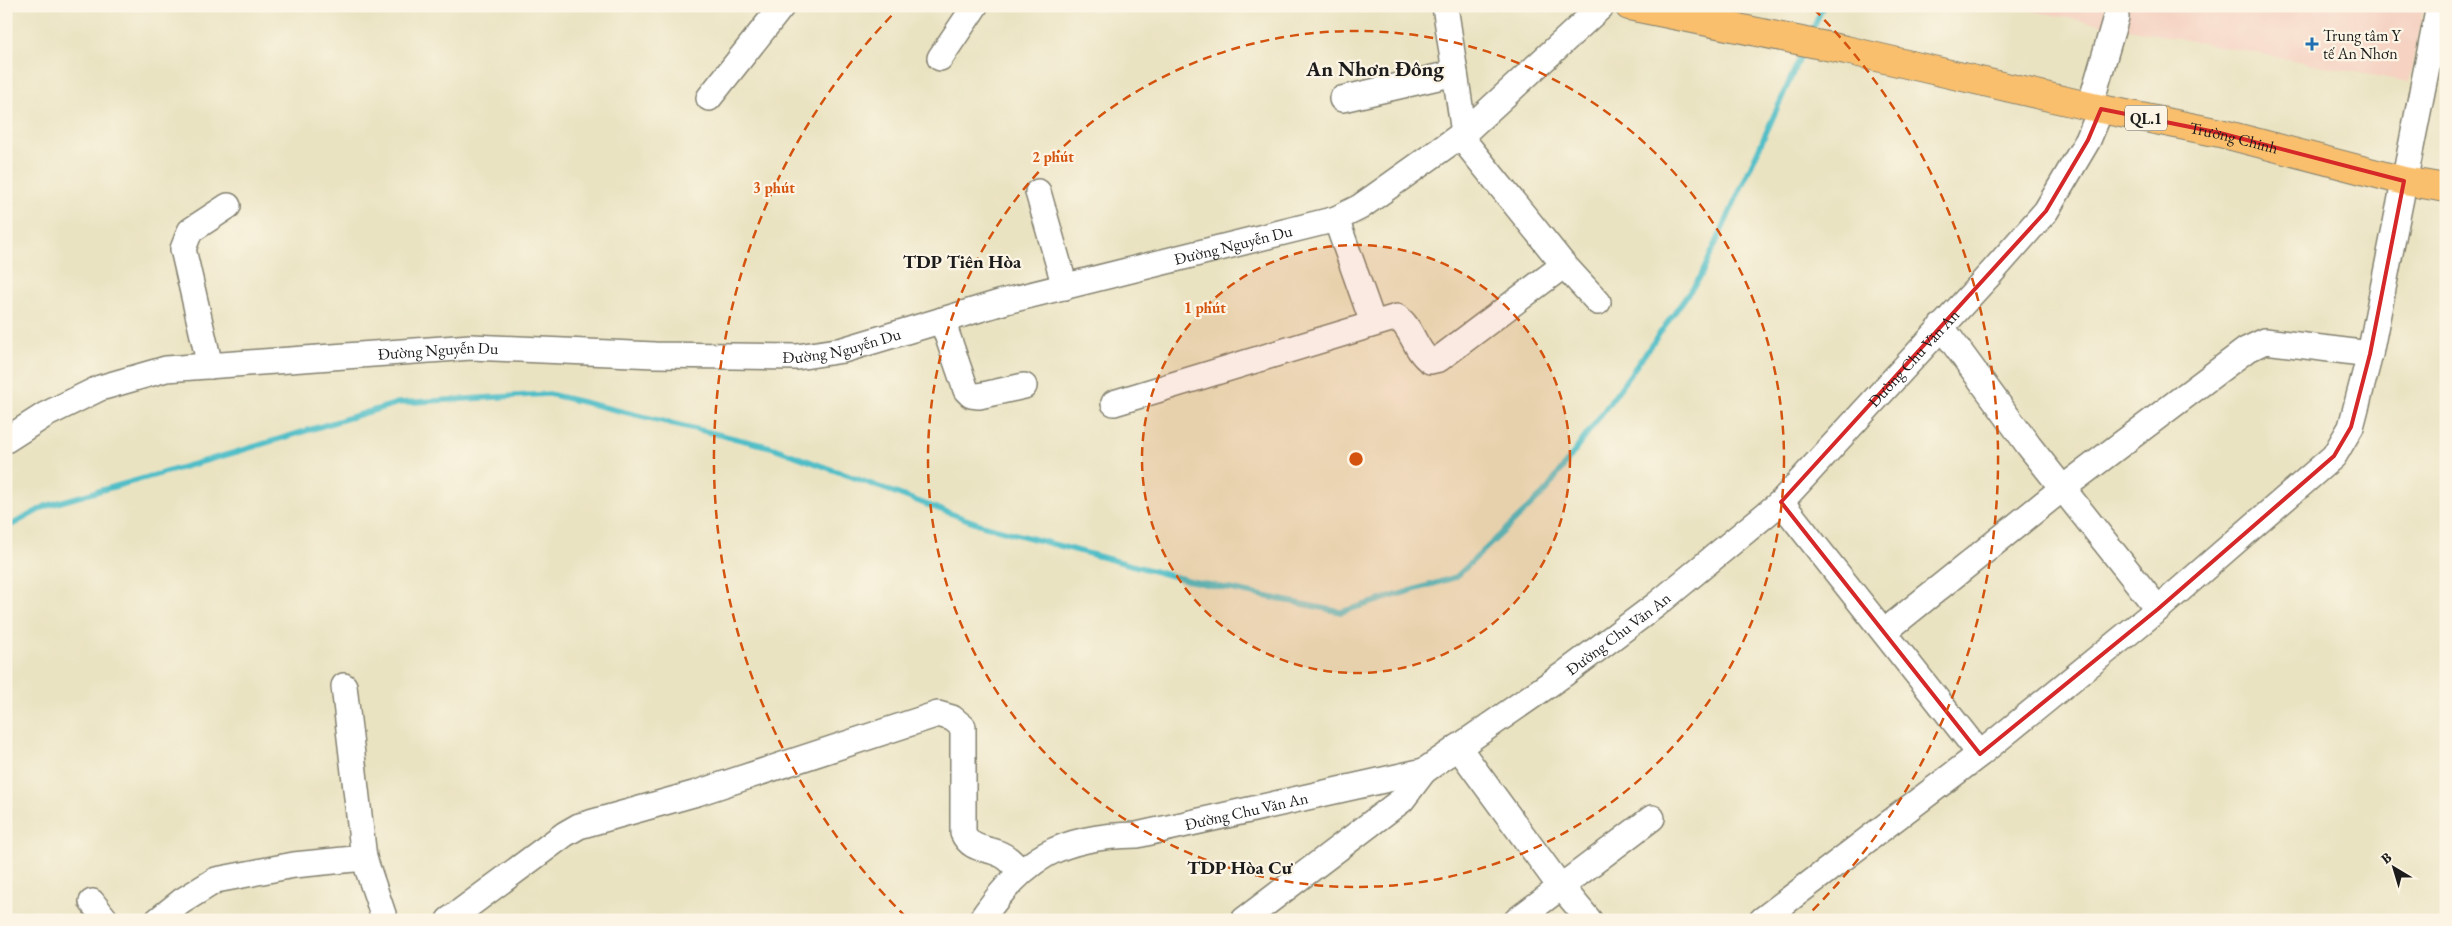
<svg xmlns="http://www.w3.org/2000/svg" width="2452" height="926" viewBox="0 0 2452 926" font-family="'EB Garamond',serif">
<style>
.built{fill:#f5d2c2}
.lines{fill:none;stroke-linecap:round;stroke-linejoin:round}
.stream{stroke:#50bec7;stroke-width:5.5}
.minor-casing{stroke:#83806f;stroke-width:28}
.major-casing{stroke:#83806f;stroke-width:30}
.minor{stroke:#fff;stroke-width:25}
.major{stroke:#f9bf6d;stroke-width:28}
.marked{fill:none;stroke:#d62828;stroke-width:4;stroke-linejoin:round}
.ring{fill:none;stroke:#d4530e;stroke-width:2.5;stroke-dasharray:9 6}
.poi-dot{fill:#1f6fb2;stroke:#fcf5e5;stroke-width:2}
.labels{text-anchor:middle;dominant-baseline:central;stroke-width:4.5;stroke-linejoin:round;paint-order:stroke}
.shield{fill:#fcf5e5;stroke:#5f5d58;stroke-width:1}
.shield-label{font-size:15px;font-weight:bold;fill:#1c1c1c}
.poi-label{font-size:16px;fill:#1c1c1c;stroke:#fcf5e5;text-anchor:start}
.street-label{font-size:16px;fill:#1c1c1c;stroke:#fcf5e5}
.quarter-label{font-size:19px;font-weight:bold;fill:#1c1c1c;stroke:#fcf5e5}
.district-label{font-size:21px;font-weight:bold;fill:#1c1c1c;stroke:#fcf5e5}
.centre{fill:#d4530e;stroke:#fcf5e5;stroke-width:2.5}
.ring-label{font-size:15px;text-anchor:middle;font-weight:bold;fill:#d4530e;stroke:#fcf5e5;stroke-width:4.5;stroke-linejoin:round;paint-order:stroke}
</style>
<rect width="100%" height="100%" fill="#fcf5e5"/>
<filter id="ink" filterUnits="userSpaceOnUse"><feTurbulence type="fractalNoise" baseFrequency=".02" numOctaves="2"/><feDisplacementMap in="SourceGraphic" scale="10" xChannelSelector="R" yChannelSelector="G"/><feConvolveMatrix kernelMatrix="1 2 1 2 8 2 1 2 1" color-interpolation-filters="sRGB"/></filter>
<filter id="wash" filterUnits="userSpaceOnUse"><feTurbulence type="fractalNoise" baseFrequency=".0096" numOctaves="4" result="noise"/><feDisplacementMap in="SourceGraphic" scale="20" xChannelSelector="R" yChannelSelector="G"/><feGaussianBlur stdDeviation="1.12" result="paint"/><feColorMatrix in="noise" values="0 0 0 0 0 0 0 0 0 0 0 0 0 0 0 0 0 1.4 0 .05"/><feComposite in="paint" operator="in"/></filter>
<g filter="url(#wash)">
<rect width="100%" height="100%" fill="#eae3c2"/>
<polygon class="built" points="2005,6 2424,6 2409,82"/>
<g class="lines">
<g class="stream">
<polyline points="1810,36 1823,6"/>
<polyline points="6,528 46,506 233,453 398,403 549,394 771,447 982,525 1191,581 1341,612 1456,577 1546,491 1701,276 1804,49"/>
</g>
</g>
</g>
<g filter="url(#ink)">
<g class="lines">
<defs>
<g id="minor">
<polyline points="1445,6 1464,133"/>
<polyline points="940,58 975,6"/>
<polyline points="709,98 782,6"/>
<polyline points="1342,99 1455,73"/>
<polyline points="2090,106 2116,17"/>
<polyline points="1460,136 1564,265 1598,302"/>
<polyline points="1038,192 1065,287"/>
<polyline points="1336,219 1373,323"/>
<polyline points="942,320 966,390 971,395 979,396 1024,386"/>
<polyline points="1941,326 2029,446 2158,609"/>
<polyline points="210,366 183,249 190,231 228,206"/>
<path d="M1114,403L1397,317C1413,328 1414,350 1430,361L1439,359L1564,265"/>
<path id="s1" d="M6,440L45,415L100,388L166,369L471,347L655,355L797,357L843,350L1006,301L1336,219L1360,207L1464,133L1602,6"/>
<polyline points="1781,502 1980,754"/>
<polyline points="1884,632 2063,488 2246,350 2265,341 2370,354"/>
<polyline points="344,686 364,858 385,920"/>
<polyline points="1458,747 1554,878 1589,920"/>
<polyline points="92,902 106,920"/>
<polyline points="158,920 182,901 216,880 294,865 364,858"/>
<path d="M449,920L565,834L579,826L697,793L938,714L952,718L963,727V833C971,851 987,847 1002,855C1009,858 1015,866 1020,871"/>
<path id="s2" d="M981,920C1024,857 1061,836 1137,835L1424,771L1564,674L1656,605L1781,502L1993,271L2046,211L2088,140L2101,109"/>
<polyline points="1244,920 1402,800 1424,771"/>
<polyline points="1517,920 1652,818"/>
<polyline points="1762,920 1980,754 2158,609 2334,456 2351,427 2370,354 2439,6"/>
</g>
<g id="major">
<path id="s3" d="M1629,6L1846,50L2101,109L2220,133L2404,181L2446,188"/>
</g>
</defs>
<use href="#minor" class="minor-casing"/>
<use href="#major" class="major-casing"/>
<use href="#minor" class="minor"/>
<use href="#major" class="major"/>
</g>
</g>
<path class="marked" d="M2101,109L2220,133L2404,181L2370,354L2351,427L2334,456L2158,609L1980,754L1781,502L2046,211L2088,140Z"/>
<circle cx="1356" cy="459" r="214" fill="#d4530e" fill-opacity=".12"/>
<g class="ring">
<circle cx="1356" cy="459" r="214"/>
<circle cx="1356" cy="459" r="428"/>
<path d="M906 917A642 642 0 0 1 898 9M1814 9A642 642 0 0 1 1806 917"/>
</g>
<path class="poi-dot" d="M2309.5 36.5h5v5h5v5h-5v5h-5v-5h-5v-5h5z"/>
<g class="labels">
<rect class="shield" x="2125" y="105.5" width="42" height="25" rx="4"/>
<g class="shield-label">
<text x="2146" y="118">QL.1</text>
</g>
<g class="poi-label">
<text x="2323" y="35">Trung tâm Y<tspan x="2323" dy="18">tế An Nhơn</tspan></text>
</g>
<g class="street-label">
<text stroke="none"><textPath href="#s3" startOffset="619">Trường Chinh</textPath></text>
<text stroke="none"><textPath href="#s1" startOffset="1259">Đường Nguyễn Du</textPath></text>
<text stroke="none"><textPath href="#s1" startOffset="854">Đường Nguyễn Du</textPath></text>
<text stroke="none"><textPath href="#s1" startOffset="449">Đường Nguyễn Du</textPath></text>
<text stroke="none"><textPath href="#s2" startOffset="1124">Đường Chu Văn An</textPath></text>
<text stroke="none"><textPath href="#s2" startOffset="719">Đường Chu Văn An</textPath></text>
<text stroke="none"><textPath href="#s2" startOffset="299">Đường Chu Văn An</textPath></text>
</g>
<g class="quarter-label">
<text x="962" y="261">TDP Tiên Hòa</text>
<text x="1240" y="867">TDP Hòa Cư</text>
</g>
<g class="district-label">
<text x="1375" y="68">An Nhơn Đông</text>
</g>
</g>
<circle cx="1356" cy="459" r="8" class="centre"/>
<g class="ring-label">
<text x="1053" y="162">2 phút</text>
<text x="774" y="193">3 phút</text>
<text x="1205" y="313">1 phút</text>
</g>
<rect width="2452" height="926" fill="none" stroke="#fcf5e5" stroke-width="25"/>
<g transform="translate(2394 868) rotate(322)" stroke="#fcf5e5" stroke-width="4" paint-order="stroke">
<path d="M0-4L9 19L0 12L-9 19Z" fill="#1c1c1c"/>
<text y="-8" font-size="14" font-weight="bold" text-anchor="middle" fill="#1c1c1c">B</text>
</g>
</svg>
